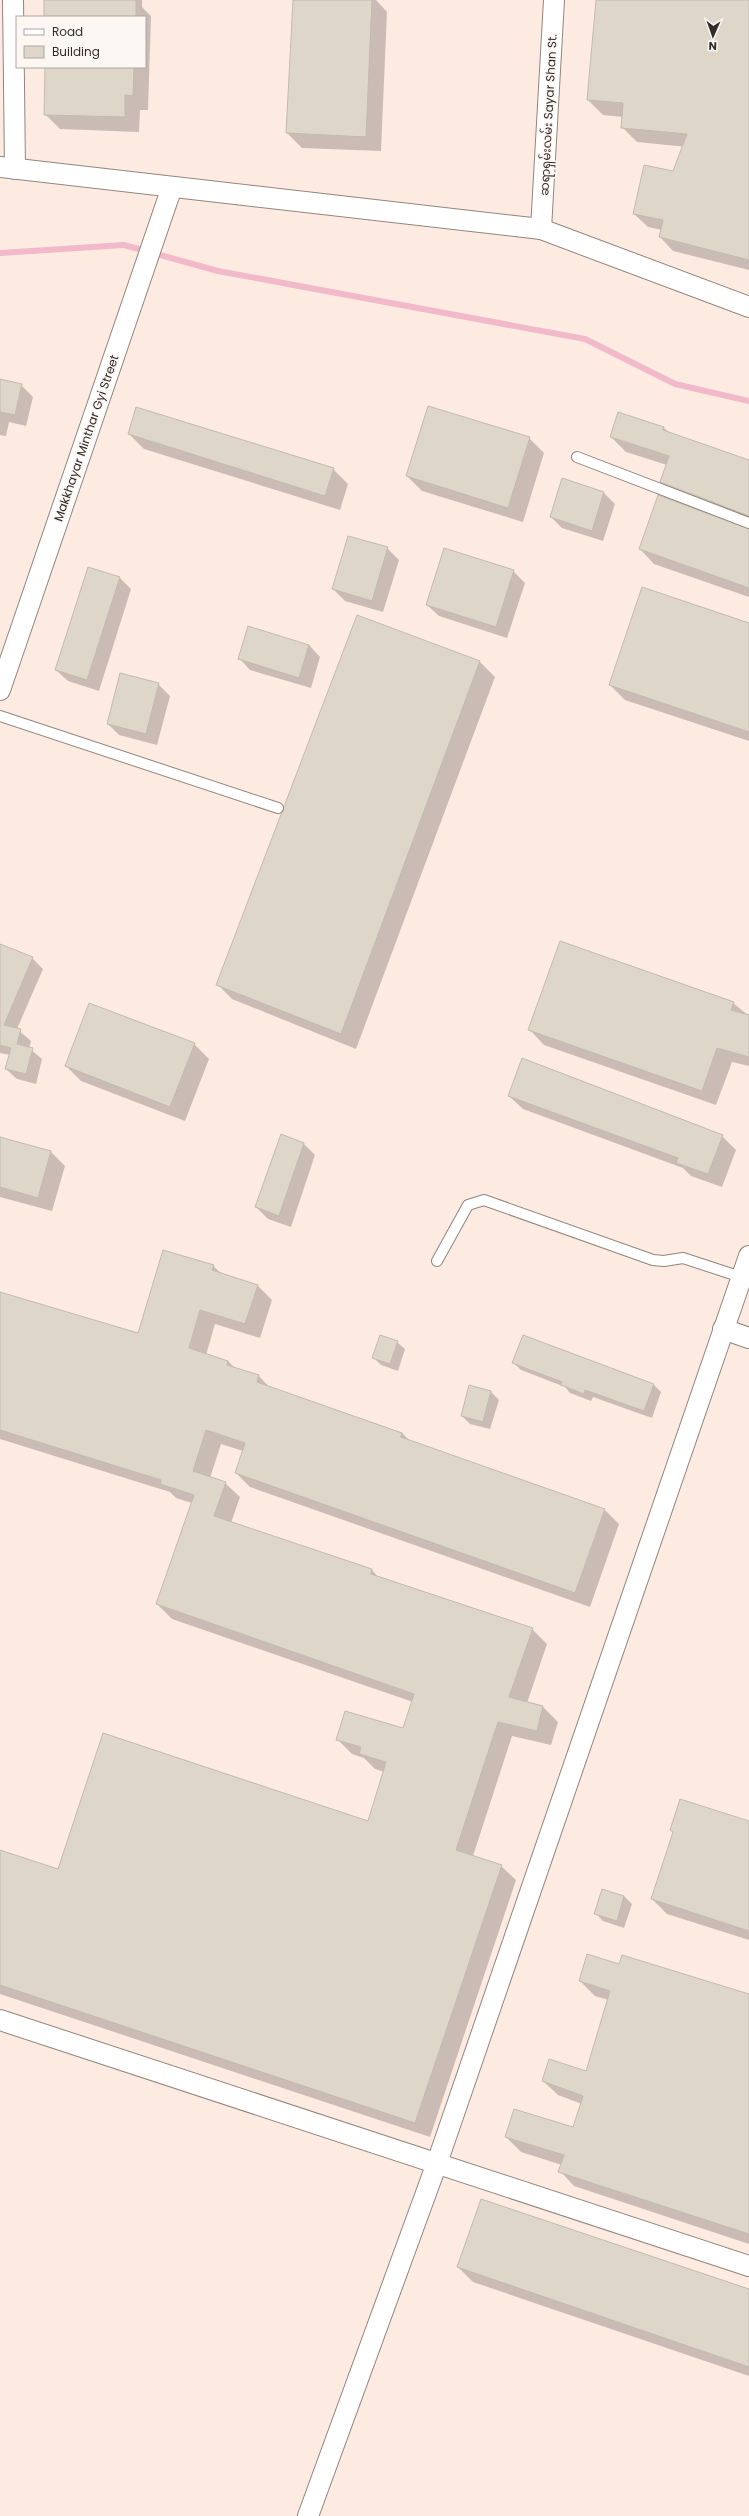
<svg xmlns="http://www.w3.org/2000/svg" width="749" height="2516" viewBox="0 0 749 2516" font-family="Poppins,'Noto Sans Myanmar',sans-serif">
<style>
.built{fill:#fdebe1;fill-rule:evenodd}
.shadow{fill:#0003}
.lines{fill:none;stroke-linecap:round;stroke-linejoin:round}
.stream{stroke:#f1b9ca;stroke-width:6}
.building{fill:#ded6c9;stroke:#c3baae}
.service-casing{stroke:#92857d;stroke-width:12}
.minor-casing{stroke:#92857d;stroke-width:22}
.service{stroke:#fff;stroke-width:10}
.minor{stroke:#fff;stroke-width:20}
.labels{text-anchor:middle;dominant-baseline:central;stroke-width:3.5;stroke-linejoin:round;paint-order:stroke}
.street-label{font-size:12px;fill:#312c29;stroke:#fdf7f4}
</style>
<rect width="100%" height="100%" fill="#fdf7f4"/>
<path class="built" d="M0,0H749V2516H0ZM17,17H145V67H17Z"/>
<g class="shadow">
<polygon points="46,0 142,0 142,7 151,16 148,110 140,110 139,132 60,129 45,114 45,67 145,67 145,17 46,17"/>
<polygon points="294,0 376,0 387,12 381,151 302,148 287,133"/>
<polygon points="597,0 749,0 749,159 697,148 637,142 622,127 623,117 603,115 588,100"/>
<polygon points="674,172 749,173 749,270 673,251 660,237 662,230 648,227 634,214"/>
<polygon points="0,380 21,385 33,397 26,426 9,422 6,436 0,435"/>
<polygon points="619,413 664,428 670,433 749,461 749,524 676,496 661,481 667,465 626,452 611,437"/>
<polygon points="129,434 333,469 348,484 340,510 144,449"/>
<polygon points="529,438 544,453 523,522 422,491 407,476"/>
<polygon points="604,493 615,504 603,541 562,528 551,517"/>
<polygon points="749,530 749,597 654,564 640,549"/>
<polygon points="387,548 399,560 383,612 345,601 333,589"/>
<polygon points="89,568 120,578 131,589 99,691 68,681 56,670"/>
<polygon points="513,571 525,583 507,638 439,616 427,605"/>
<polygon points="357,617 480,662 495,677 356,1049 232,999 217,984"/>
<polygon points="749,624 749,741 625,700 610,685"/>
<polygon points="309,645 320,657 311,688 250,670 239,658"/>
<polygon points="158,684 170,696 157,745 119,735 108,724"/>
<polygon points="0,945 32,958 43,969 17,1029 31,1041 29,1048 42,1059 36,1084 17,1079 6,1069 10,1055 0,1053"/>
<polygon points="733,1003 749,1016 749,1066 732,1062 716,1105 544,1045 530,1030"/>
<polygon points="194,1044 209,1059 185,1121 81,1081 66,1066"/>
<polygon points="509,1096 722,1136 736,1150 722,1187 691,1176 683,1168 523,1109"/>
<polygon points="281,1136 304,1144 315,1155 291,1227 268,1219 256,1207"/>
<polygon points="0,1138 51,1152 65,1166 52,1211 0,1197"/>
<polygon points="213,1266 222,1274 257,1285 272,1300 260,1338 215,1324 206,1355 228,1361 235,1368 259,1376 270,1388 402,1433 410,1441 605,1510 619,1524 590,1607 250,1487 236,1473 243,1451 221,1444 210,1478 225,1483 240,1497 231,1523 372,1570 379,1578 532,1629 547,1644 527,1703 543,1707 558,1722 551,1745 512,1736 473,1856 501,1866 516,1880 430,2137 0,1994 0,1851 58,1871 369,1822 385,1772 375,1769 364,1758 352,1754 338,1740 404,1729 413,1702 172,1619 157,1604 192,1503 176,1498 170,1492 0,1439 0,1293 138,1334"/>
<polygon points="397,1342 405,1349 398,1371 381,1365 373,1357"/>
<polygon points="514,1363 653,1384 661,1392 652,1418 593,1397 591,1401 570,1393 565,1387 521,1370"/>
<polygon points="470,1386 491,1392 499,1400 490,1429 470,1424 462,1416"/>
<polygon points="749,1822 749,1940 667,1914 652,1899 674,1833 671,1830"/>
<polygon points="602,1890 624,1896 632,1904 624,1928 603,1921 595,1913"/>
<polygon points="620,1965 749,1995 749,2244 574,2186 560,2171 562,2165 521,2152 506,2137 574,2128 582,2104 558,2095 543,2081 586,2072 609,2000 595,1996 580,1981"/>
<polygon points="458,2267 749,2290 749,2376 473,2282"/>
</g>
<g class="lines">
<polyline class="stream" points="0,253 124,245 218,271 585,339 675,384 749,401"/>
</g>
<g class="building">
<rect x="44" y="0" width="92" height="17"/>
<polygon points="293,0 372,0 366,137 286,133"/>
<polygon points="596,0 749,0 749,260 659,237 663,220 633,214 644,165 673,171 687,134 621,128 623,103 587,100"/>
<polygon points="45,67 134,67 133,96 125,95 125,117 44,115"/>
<polygon points="0,379 22,384 15,415 0,412"/>
<polygon points="428,406 530,437 508,508 406,476"/>
<polygon points="136,407 334,468 325,496 128,434"/>
<polygon points="618,412 664,427 663,430 749,460 749,516 660,482 669,456 610,437"/>
<polygon points="562,478 604,492 592,531 550,517"/>
<polygon points="658,495 749,529 749,588 639,549"/>
<polygon points="348,536 388,547 372,601 332,589"/>
<polygon points="444,548 514,570 496,627 426,605"/>
<polygon points="88,567 120,577 87,680 55,670"/>
<polygon points="642,587 749,623 749,732 609,685"/>
<polygon points="357,615 480,661 341,1034 216,985"/>
<polygon points="248,626 309,645 299,678 238,659"/>
<polygon points="120,673 159,683 146,734 107,724"/>
<polygon points="560,941 734,1002 731,1010 749,1015 749,1057 717,1048 702,1091 528,1030"/>
<polygon points="0,944 33,957 4,1025 21,1029 17,1044 33,1048 26,1074 5,1069 11,1048 0,1045"/>
<polygon points="89,1003 195,1043 170,1107 65,1066"/>
<polygon points="522,1058 723,1135 708,1174 676,1163 678,1158 508,1096"/>
<polygon points="281,1134 304,1143 279,1216 255,1207"/>
<polygon points="0,1137 51,1151 38,1198 0,1187"/>
<polygon points="163,1250 214,1265 212,1270 258,1285 245,1324 200,1310 189,1348 228,1361 227,1365 259,1375 257,1382 402,1433 401,1437 605,1509 575,1593 235,1473 245,1443 206,1430 193,1471 226,1482 214,1516 372,1569 371,1574 533,1628 509,1697 543,1706 537,1731 498,1722 456,1850 502,1865 415,2123 0,1985 0,1850 58,1869 103,1733 368,1821 386,1762 359,1754 361,1747 336,1740 345,1711 403,1728 414,1694 156,1604 194,1495 160,1484 161,1480 0,1430 0,1292 138,1333"/>
<polygon points="380,1335 398,1341 390,1364 372,1358"/>
<polygon points="523,1335 654,1384 644,1411 585,1390 584,1394 561,1385 562,1382 512,1363"/>
<polygon points="469,1385 491,1391 483,1422 461,1416"/>
<polygon points="680,1799 749,1821 749,1931 651,1899 673,1832 670,1830"/>
<polygon points="602,1889 624,1896 617,1921 594,1914"/>
<polygon points="587,1954 619,1964 622,1955 749,1994 749,2234 558,2172 564,2155 505,2137 514,2109 573,2127 583,2096 542,2081 549,2059 586,2071 610,1991 579,1981"/>
<polygon points="481,2199 749,2289 749,2367 457,2267"/>
</g>
<g class="lines">
<defs>
<g id="service">
<polyline points="577,457 749,523"/>
<polyline points="0,716 278,808"/>
<polyline points="437,1261 468,1205 484,1200 653,1260 664,1261 683,1258 741,1277"/>
</g>
<g id="minor">
<polyline points="13,0 15,169"/>
<polyline points="0,167 541,229 749,307"/>
<polyline points="541,229 554,0"/>
<polyline points="0,690 172,187"/>
<polyline points="723,1329 749,1338"/>
<polyline points="0,2020 749,2266"/>
<polyline points="308,2516 437,2163 749,1256"/>
</g>
</defs>
<use href="#service" class="service-casing"/>
<use href="#minor" class="minor-casing"/>
<use href="#service" class="service"/>
<use href="#minor" class="minor"/>
</g>
<g class="labels">
<g class="street-label">
<text transform="translate(548 115) rotate(-87)">ဆရာရှမ်းလမ်း Sayar Shan St.</text>
<text transform="translate(86 438) rotate(-71)">Makkhayar Minthar Gyi Street</text>
</g>
</g>
<rect x="16" y="16" width="130" height="52" fill="#fdf7f4" stroke="#aba6a3"/>
<rect x="24" y="29" width="20" height="6" fill="#ffffff" stroke="#aba6a3"/>
<text x="52" y="36" font-size="12" fill="#312c29">Road</text>
<rect x="24" y="46" width="20" height="12" fill="#ded6c9" stroke="#aba6a3"/>
<text x="52" y="56" font-size="12" fill="#312c29">Building</text>
<g transform="translate(713 36) rotate(182)" stroke="#fdf7f4" stroke-width="3" paint-order="stroke">
<path d="M0-3L7 15L0 10L-7 15Z" fill="#312c29"/>
<text y="-6" font-size="11" font-weight="bold" text-anchor="middle" fill="#312c29">N</text>
</g>
</svg>
